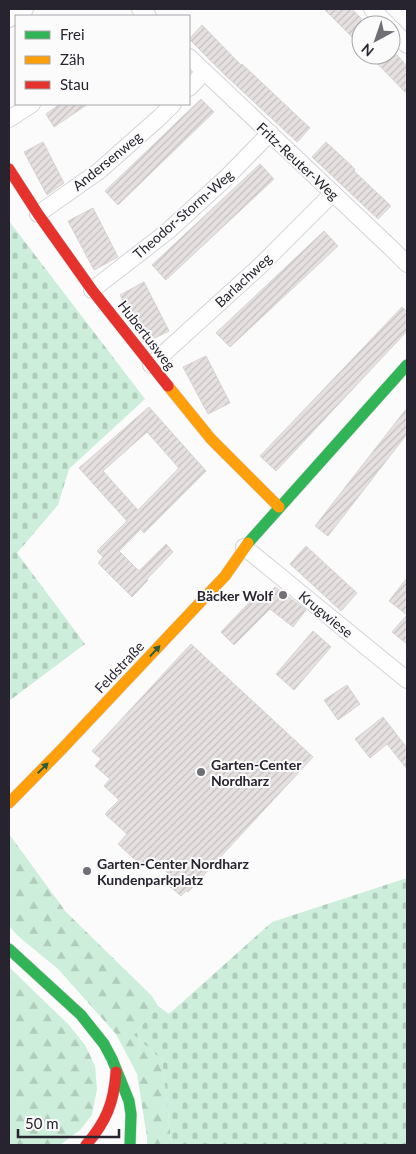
<svg xmlns="http://www.w3.org/2000/svg" width="416" height="1154" viewBox="0 0 416 1154" font-family="Lato,sans-serif">
<style>
.forest{fill:url(#forest-firs)}
.cemetery{fill:url(#cemetery-stones)}
.building{fill:url(#building-hatch);stroke:#d9d3d1;fill-rule:evenodd}
.lines{fill:none;stroke-linecap:round;stroke-linejoin:round}
.street-casing{stroke:#d4d3d8;stroke-width:18}
.fast-casing{stroke:#d4d3d8;stroke-width:12}
.slow-casing{stroke:#d4d3d8;stroke-width:12}
.jam-casing{stroke:#d4d3d8;stroke-width:12}
.street{stroke:#fefefe;stroke-width:16}
.fast{stroke:#30b455;stroke-width:11}
.slow{stroke:#ff9f0a;stroke-width:11}
.jam{stroke:#e5322d;stroke-width:11}
.oneway{fill:#2b5d3e}
.poi-dot{fill:#716f76;stroke:#fbfbfb;stroke-width:2}
.labels{text-anchor:middle;dominant-baseline:central;stroke-width:4;stroke-linejoin:round;paint-order:stroke}
.street-label{font-size:14px;fill:#27232f;stroke:#fbfbfb}
.poi-label{font-size:14px;font-weight:bold;fill:#27232f;stroke:#fbfbfb;text-anchor:start}
</style>
<defs>
<pattern id="forest-firs" width="22" height="20" patternUnits="userSpaceOnUse" patternTransform="scale(1.25)"><rect width="22" height="20" fill="#cdeeda"/><path d="M5 1l3.5 6h-7zM16 11l3.5 6h-7z" fill="#b0ccbb"/></pattern>
<pattern id="cemetery-stones" width="16" height="16" patternUnits="userSpaceOnUse" patternTransform="scale(1.25)"><rect width="16" height="16" fill="#cdeeda"/><path d="M2 7V4a2 2 0 0 1 4 0v3zM10 15v-3a2 2 0 0 1 4 0v3z" fill="#b0ccbb"/></pattern>
<pattern id="building-hatch" width="6" height="6" patternUnits="userSpaceOnUse" patternTransform="scale(1.25)"><rect width="6" height="6" fill="#e6e0e0"/><path d="M-1 1l2-2M0 6l6-6M5 7l2-2" fill="none" stroke="#c5c0c0"/></pattern>
</defs>
<rect width="100%" height="100%" fill="#fbfbfb"/>
<g class="forest">
<polygon points="9,834 66,912 152,996 158,1006 134,1035 162,1060 172,1145 147,1145 147,1137 137,1074 116,1034 58,969 18,936 9,926"/>
<polygon points="9,967 69,1025 85,1045 95,1066 97,1089 92,1115 80,1130 60,1145 9,1145"/>
</g>
<g class="cemetery">
<polygon points="9,221 145,399 69,469 58,505 17,553 85,644 9,701"/>
<polygon points="407,878 407,1145 172,1145 162,1060 134,1035 158,1006 169,1014 272,922"/>
</g>
<g class="building">
<polygon points="324,9 352,9 361,18 361,32 354,39"/>
<polygon points="202,25 241,65 242,64 310,128 297,142 224,74 189,39"/>
<polygon points="369,55 397,55 407,66 407,94"/>
<polygon points="201,99 214,112 118,205 105,191"/>
<polygon points="60,104 88,104 54,127 46,114"/>
<polygon points="43,142 64,183 47,195 24,152"/>
<polygon points="326,142 355,169 354,171 391,206 378,219 312,157"/>
<polygon points="260,164 274,179 166,280 152,265"/>
<polygon points="93,208 118,257 94,270 68,221"/>
<polygon points="324,231 338,246 230,347 216,333"/>
<polygon points="144,282 169,331 149,341 135,324 120,295"/>
<polygon points="402,307 407,312 407,331 276,471 260,456"/>
<polygon points="206,356 230,403 208,414 183,367"/>
<path d="M149,407L206,471L144,533L141,529L119,551L139,571L166,544L173,552L147,579L148,580L132,597L98,563L103,557L97,551L127,521L79,468ZM147,432L179,468L138,510L103,471Z"/>
<polygon points="407,408 407,434 328,536 315,526"/>
<polygon points="306,546 357,593 341,611 290,564"/>
<polygon points="407,578 407,644 392,632 407,615 389,601"/>
<polygon points="275,587 306,610 293,627 270,609 234,645 221,632 260,591 266,598"/>
<polygon points="313,631 331,647 294,690 276,674"/>
<polygon points="191,644 313,757 188,892 186,891 181,896 165,882 171,876 151,858 143,867 118,844 127,834 105,814 119,800 104,786 110,779 95,766 101,759 92,751"/>
<polygon points="347,685 360,704 338,720 324,700"/>
<polygon points="383,717 407,748 407,769 387,744 370,758 355,739"/>
</g>
<g class="lines">
<defs>
<g id="street">
<polyline points="140,9 148,16"/>
<polyline points="372,9 388,25"/>
<polyline points="9,19 25,9"/>
<polyline points="391,28 407,45"/>
<polyline points="189,57 391,248 407,264"/>
<polyline points="189,88 204,72"/>
<polyline points="9,119 32,104"/>
<polyline points="38,214 99,171 160,117 173,104"/>
<polyline points="92,290 168,231 226,178 270,133"/>
<polyline points="151,365 260,266 333,193"/>
<polyline points="244,547 407,680"/>
</g>
<g id="fast">
<polyline points="248,543 407,365"/>
<polyline points="9,949 81,1015 104,1044 112,1059 129,1101 131,1114 130,1145"/>
</g>
<g id="slow">
<polyline points="168,386 211,439 279,507"/>
<polyline points="9,803 62,749 225,576 248,543"/>
</g>
<g id="jam">
<polyline points="9,169 38,214 92,290 168,386"/>
<path d="M86,1145C106,1122 114,1103 116,1072"/>
</g>
</defs>
<use href="#street" class="street-casing"/>
<use href="#fast" class="fast-casing"/>
<use href="#slow" class="slow-casing"/>
<use href="#jam" class="jam-casing"/>
<use href="#street" class="street"/>
<use href="#fast" class="fast"/>
<use href="#slow" class="slow"/>
<use href="#jam" class="jam"/>
</g>
<defs><path id="oneway-solid" d="M-6-.8H1V-3.2L6.5 0L1 3.2V.8H-6Z" transform="scale(1.25)"/></defs>
<g class="oneway">
<use href="#oneway-solid" transform="translate(155 651) rotate(-47)"/>
<use href="#oneway-solid" transform="translate(43 768) rotate(-45)"/>
</g>
<g class="poi-dot">
<circle cx="283" cy="595" r="5"/>
<circle cx="201" cy="772" r="5"/>
<circle cx="87" cy="871" r="5"/>
</g>
<g class="labels">
<g class="street-label">
<text transform="translate(107 161) rotate(-39)">Andersenweg</text>
<text transform="translate(298 161) rotate(43)">Fritz-Reuter-Weg</text>
<text transform="translate(183 214) rotate(-41)">Theodor-Storm-Weg</text>
<text transform="translate(243 280) rotate(-43)">Barlachweg</text>
<text transform="translate(147 335) rotate(52)">Hubertusweg</text>
<text transform="translate(326 614) rotate(39)">Krugwiese</text>
<text transform="translate(119 667) rotate(-47)">Feldstraße</text>
</g>
<g class="poi-label">
<text x="273" y="595" text-anchor="end">Bäcker Wolf</text>
<text x="211" y="764">Garten-Center<tspan x="211" dy="16">Nordharz</tspan></text>
<text x="97" y="863">Garten-Center Nordharz<tspan x="97" dy="16">Kundenparkplatz</tspan></text>
</g>
</g>
<rect width="416" height="1154" fill="none" stroke="#27232f" stroke-width="20"/>
<rect x="15" y="15" width="175" height="90" fill="#fbfbfb" stroke="#a6a5a9"/>
<rect x="25" y="31" width="25" height="8" fill="#30b455" stroke="#a6a5a9"/>
<text x="60" y="40" font-size="15" fill="#27232f">Frei</text>
<rect x="25" y="56" width="25" height="8" fill="#ff9f0a" stroke="#a6a5a9"/>
<text x="60" y="65" font-size="15" fill="#27232f">Zäh</text>
<rect x="25" y="81" width="25" height="8" fill="#e5322d" stroke="#a6a5a9"/>
<text x="60" y="90" font-size="15" fill="#27232f">Stau</text>
<g transform="translate(376 40) rotate(220)"><circle r="24" fill="#fbfbfb" stroke="#a6a5a9"/>
<path d="M0-4L9 19L0 12L-9 19Z" fill="#716f76"/>
<text y="-8" font-size="14" font-weight="bold" text-anchor="middle" fill="#27232f">N</text>
</g>
<path d="M18 1129v8h101v-8" fill="none" stroke="#27232f" stroke-width="2.5"/>
<text x="25" y="1129" font-size="15" fill="#27232f" stroke="#fbfbfb" stroke-width="4" paint-order="stroke">50 m</text>
</svg>
